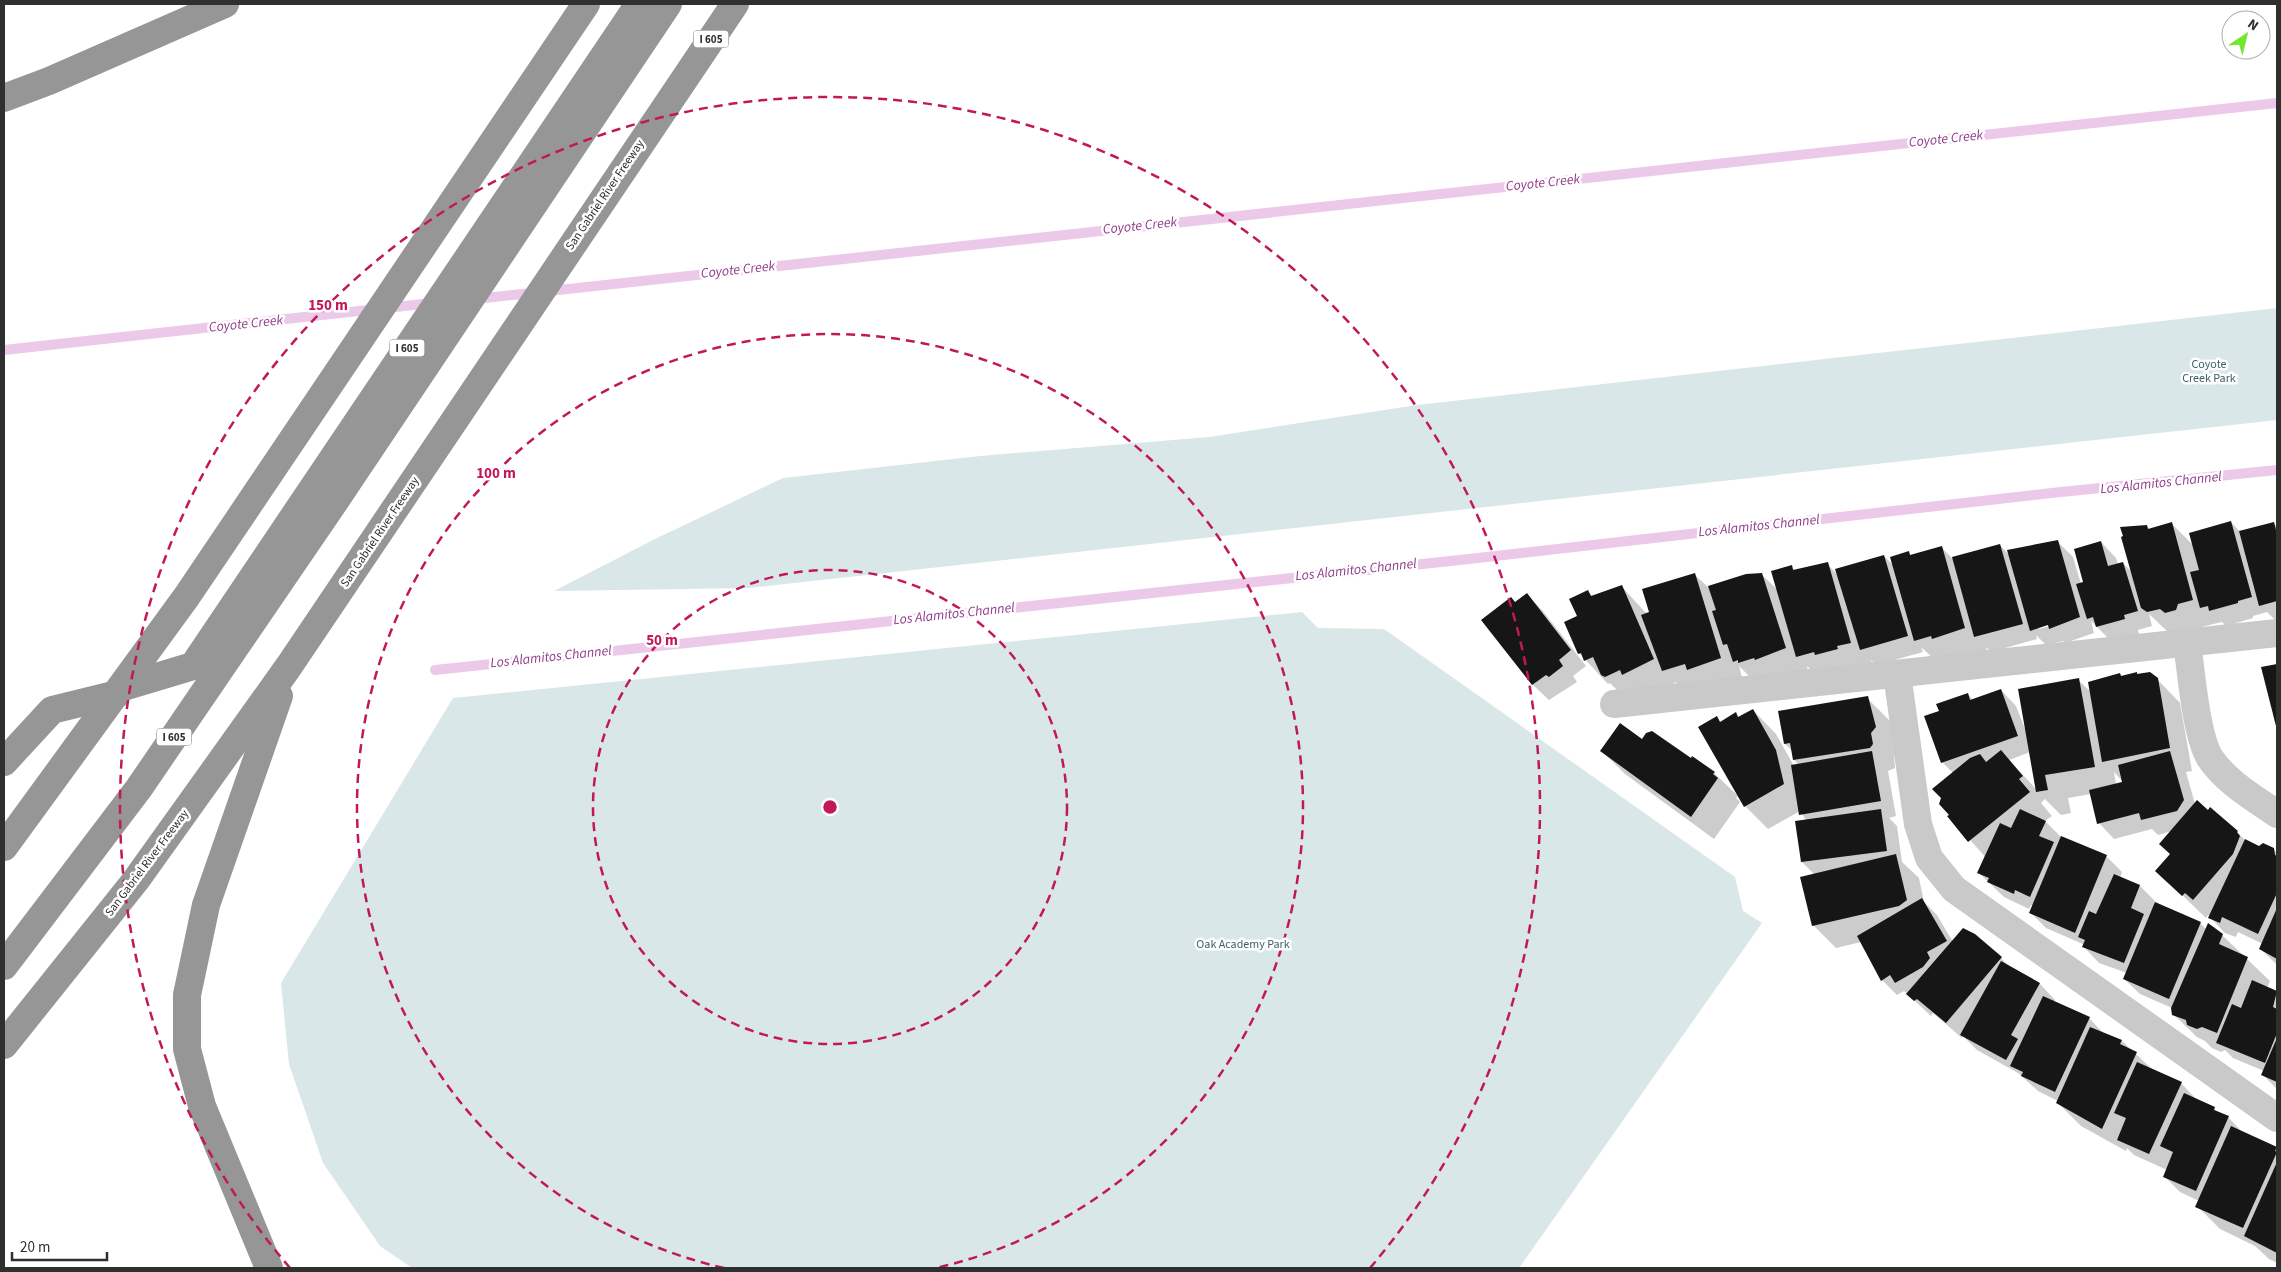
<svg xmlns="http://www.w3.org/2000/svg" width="2281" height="1272" viewBox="0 0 2281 1272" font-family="'Source Sans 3',sans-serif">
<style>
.green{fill:#dae7e9}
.shadow{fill:#0003;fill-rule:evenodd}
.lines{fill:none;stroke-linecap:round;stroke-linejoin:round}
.stream{stroke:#ecc9e9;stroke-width:10}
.building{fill:#161616}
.minor{stroke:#c9c9c9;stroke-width:28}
.highway{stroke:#969696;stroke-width:28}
.ring{fill:none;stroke:#c2185b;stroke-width:2.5;stroke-dasharray:9 6}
.labels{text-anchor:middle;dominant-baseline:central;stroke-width:5;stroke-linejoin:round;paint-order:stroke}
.shield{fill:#fff;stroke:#6d6d6d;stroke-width:1}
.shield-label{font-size:11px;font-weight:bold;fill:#2f2f2f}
.street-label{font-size:12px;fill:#2f2f2f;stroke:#fff}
.park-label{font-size:12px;fill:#3c606b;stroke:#fff}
.water-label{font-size:14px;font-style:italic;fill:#913d8a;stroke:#fff}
.centre{fill:#c2185b;stroke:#fff;stroke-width:2.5}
.ring-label{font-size:15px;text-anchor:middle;font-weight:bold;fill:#c2185b;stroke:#fff;stroke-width:5;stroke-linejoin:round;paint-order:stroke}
</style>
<rect width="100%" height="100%" fill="#fff"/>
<g class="green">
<polygon points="2277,308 2277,420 749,588 554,591 653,540 783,478 980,456 1209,437 1417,405"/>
<polygon points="1302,612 1318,628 1384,629 1735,877 1743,911 1762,923 1519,1268 412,1268 380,1246 323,1163 289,1064 281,983 453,698"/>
</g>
<g class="shadow">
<path d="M2231,522L2240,532L2274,523L2277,527V620H2275L2267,612L2253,616V618L2226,626L2222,622L2201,627L2199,633L2171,635L2149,614L2152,626L2138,630L2139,634L2112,642L2091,621L2094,633L2065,643L2063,641L2046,645L2036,635L2037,639L1991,652L1986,647L1987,651L1938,663L1921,647L1923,652L1876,665L1871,660L1873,666L1820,679L1807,666L1808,671L1757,684L1739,666L1743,681L1687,693L1676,682L1646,698H1625L1610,683L1608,684L1579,653L1578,617L1588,592L1593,597L1622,587L1647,614L1695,575L1708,587L1747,575H1762L1779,591L1791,566L1796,571L1827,564L1838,575L1884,556L1894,566L1908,553L1911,556L1941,547L1952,558L2000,545L2010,556L2057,541L2073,557L2081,584L2085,582L2101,542L2116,558L2118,564L2123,563L2132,572L2146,526L2150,529L2172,524L2193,545ZM2054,622V625L2039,629V626Z"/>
<polygon points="1526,594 1542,610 1586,666 1573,676 1577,682 1549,700 1533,685 1483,620 1515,603"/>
<polygon points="2277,665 2277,728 2263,668"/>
<path d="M2120,675L2122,677L2138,675L2157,679L2180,703L2192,771L2186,772L2195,804L2237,832L2246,841L2259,847L2273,849L2277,853V965L2260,948L2263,944L2238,932L2236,937L2225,933L2210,917L2208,915L2206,918L2157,871L2171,854L2172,831L2158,835L2152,829L2114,839L2099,823L2091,794L2068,798L2071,813L2061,815L2045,799L2041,803L2052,816L2045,821L2062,838L2106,856L2122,872L2120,878L2140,886L2155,901L2154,903L2200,923L2207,930L2222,935L2270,981L2267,988L2277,992V1089L2263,1075L2264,1071L2233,1058L2225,1050L2221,1052L2212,1048L2205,1041L2197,1037L2173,1014L2172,1008L2140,994L2124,979L2127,973L2099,963L2084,947L2085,945L2046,928L2031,913L2034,906L2031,905L2029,909L2004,897L1979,873L1986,858L1949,816L1953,773L1942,762L1941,712L1968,694L1973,700L2001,690L2016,706L2025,729L2078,680L2091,692ZM2030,752L2037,790L2009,760ZM2114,772L2124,783L2116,785Z"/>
<polygon points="1867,698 1890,721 1898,751 1894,756 1895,768 1888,771 1896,816 1889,818 1897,826 1902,862 1919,878 1924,902 1937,915 1953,942 2001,958 2011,968 2040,984 2055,1000 2054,1002 2089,1018 2106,1036 2122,1041 2154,1071 2181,1083 2196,1099 2228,1117 2243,1133 2277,1148 2277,1263 2269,1259 2255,1246 2220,1229 2197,1206 2199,1201 2180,1192 2164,1176 2167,1170 2134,1155 2127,1148 2126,1151 2081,1126 2058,1103 2058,1101 2038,1091 2018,1073 1977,1050 1963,1036 1962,1038 1933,1013 1931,1016 1904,991 1897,995 1882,980 1861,942 1836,948 1813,925 1815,875 1802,862 1796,822 1806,820 1800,811 1768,829 1745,806 1716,718 1721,722 1736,714 1739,718 1753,710 1776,734 1794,766 1799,765 1794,760 1793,751 1785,744 1780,712"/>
<polygon points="1642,740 1691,760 1693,757 1714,773 1738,796 1736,798 1740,802 1714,839 1625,774 1602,751"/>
</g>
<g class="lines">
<g class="stream">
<polyline points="476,299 2277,103"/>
<polyline points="4,350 432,303"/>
<polyline points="435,670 1469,559 2061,492 2277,470"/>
</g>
</g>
<g class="building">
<polygon points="2231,521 2252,597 2238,601 2238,603 2209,611 2208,606 2200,608 2190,572 2199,570 2189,533"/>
<polygon points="2172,522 2193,600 2178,604 2176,610 2165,613 2160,609 2147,612 2141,608 2121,537 2123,536 2120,527 2147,525 2148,529"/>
<polygon points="2274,522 2277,534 2277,601 2259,606 2239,531"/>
<polygon points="2058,540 2080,617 2049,629 2048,625 2030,631 2007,550"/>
<polygon points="2101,541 2108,566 2123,562 2138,611 2124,615 2125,619 2096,627 2093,617 2087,619 2076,584 2083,582 2074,549"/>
<polygon points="2000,544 2023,624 1974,637 1952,557"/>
<polygon points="1942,546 1965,628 1932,639 1931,636 1914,641 1890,557 1909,551 1910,555"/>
<polygon points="1884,555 1908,636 1860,650 1835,569"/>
<polygon points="1828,562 1851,643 1837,646 1838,649 1815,655 1814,652 1796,657 1771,571 1792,565 1793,570"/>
<polygon points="1695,573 1721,658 1687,670 1685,664 1662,671 1641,615 1649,612 1642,589"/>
<polygon points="1762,573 1786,648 1755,660 1754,658 1738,663 1738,660 1733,662 1727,644 1723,645 1712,611 1716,610 1708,586 1746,574"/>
<polygon points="1622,585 1654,659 1622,675 1620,670 1605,677 1601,675 1593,657 1584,661 1581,653 1578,654 1564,622 1577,616 1569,599 1588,590 1591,596"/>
<polygon points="1527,593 1571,650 1559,660 1563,666 1549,677 1546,675 1532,685 1481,620 1511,597 1515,602"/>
<polygon points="2277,664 2277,730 2261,667"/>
<polygon points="2137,672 2137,674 2150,672 2158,678 2170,748 2102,762 2088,682 2120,673 2121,676"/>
<polygon points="2079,678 2095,767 2045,775 2048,790 2036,792 2018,689"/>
<polygon points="2001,689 2018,736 1941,763 1924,716 1939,711 1936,704 1968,693 1970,700"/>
<polygon points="1868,696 1876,727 1871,733 1873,744 1870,748 1793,760 1790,743 1784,744 1778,711"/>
<polygon points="1753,709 1776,750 1784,784 1744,807 1698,727 1717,716 1720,722 1736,712 1738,717"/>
<polygon points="1620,723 1642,739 1646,733 1652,731 1691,758 1692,756 1715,772 1713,774 1718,778 1691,817 1600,751"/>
<polygon points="2001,750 2023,776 2019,779 2030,792 1968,842 1947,816 1949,815 1939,804 1941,798 1932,789 1970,758 1980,754 1986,762"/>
<polygon points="1872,751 1881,801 1799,815 1791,765"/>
<polygon points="2170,751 2184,800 2177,811 2141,820 2139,813 2097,824 2089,790 2122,782 2118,765"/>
<polygon points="2197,800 2208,810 2210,807 2238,831 2237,832 2240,836 2233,854 2193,900 2185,893 2182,896 2155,871 2170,854 2159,844"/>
<polygon points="1881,809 1887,851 1801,862 1795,821"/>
<polygon points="2020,809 2046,821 2039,836 2054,842 2030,897 2015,890 2014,894 1987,882 1989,878 1977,873 2000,823 2011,828"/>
<polygon points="2061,836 2107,855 2075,933 2029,913"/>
<polygon points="2245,839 2259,846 2263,843 2274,848 2275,855 2277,856 2277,893 2258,934 2222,917 2220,923 2208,918"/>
<polygon points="1896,854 1907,900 1899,906 1812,926 1800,877"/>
<polygon points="2114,874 2140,885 2131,908 2144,914 2124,963 2082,947 2085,940 2078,937 2089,911 2096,914"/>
<polygon points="1922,898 1947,941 1927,952 1930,958 1923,967 1895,983 1890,975 1881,981 1857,936"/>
<polygon points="2155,902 2201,922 2169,999 2123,979"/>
<polygon points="2277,908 2277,959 2259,949"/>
<polygon points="2208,923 2223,934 2219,944 2248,957 2217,1033 2202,1027 2197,1029 2187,1025 2186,1020 2172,1015 2171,1008"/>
<polygon points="1963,928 1975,934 2002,957 1946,1023 1917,999 1914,1001 1906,994"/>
<polygon points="2001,961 2040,983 2011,1035 2018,1039 2006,1060 1960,1035"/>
<polygon points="2252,980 2277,991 2273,1007 2277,1009 2277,1033 2265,1063 2216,1043 2232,1004 2241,1008"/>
<polygon points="2043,996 2090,1017 2055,1092 2021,1076 2023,1072 2010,1066"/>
<polygon points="2090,1027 2122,1040 2120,1044 2137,1052 2102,1129 2056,1103"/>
<polygon points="2277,1038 2277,1082 2261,1075"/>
<polygon points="2137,1062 2182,1082 2149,1154 2117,1140 2126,1118 2114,1113"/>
<polygon points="2184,1093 2215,1107 2214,1110 2229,1116 2196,1191 2163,1177 2173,1152 2160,1146"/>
<polygon points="2231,1126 2277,1147 2275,1151 2277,1152 2243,1228 2195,1207"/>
<polygon points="2277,1162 2277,1253 2244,1236"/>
</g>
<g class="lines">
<g class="minor">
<path d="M2187,642C2191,670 2196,736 2210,758C2226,782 2254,798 2277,814"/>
<polyline points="1897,674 1918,824 1929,858 1954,889 2277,1118"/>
<polyline points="1614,704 2277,633"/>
</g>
<g class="highway">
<polyline points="4,98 49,81 225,4"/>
<polyline points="123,687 193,666 639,4"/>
<polyline points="4,762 52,710 117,694"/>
<polyline points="4,847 187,596 586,4"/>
<polyline points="4,966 139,788 335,501 668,4"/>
<polyline points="4,1045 136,880 289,666 735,4"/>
<polyline points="269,1268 202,1106 187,1049 187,995 206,905 279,696"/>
</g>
</g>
<g class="ring">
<circle cx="830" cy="807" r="237"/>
<path d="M724 1268A473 473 0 1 1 936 1268"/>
<path d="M290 1268A710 710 0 1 1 1370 1268"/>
</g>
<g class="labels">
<g class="shield">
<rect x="693.5" y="30.5" width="35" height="17" rx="4"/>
<rect x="389.5" y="339.5" width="35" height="17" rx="4"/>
<rect x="156.5" y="728.5" width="35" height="17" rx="4"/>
</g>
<g class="shield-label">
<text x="711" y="39">I 605</text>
<text x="407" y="348">I 605</text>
<text x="174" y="737">I 605</text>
</g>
<g class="street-label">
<text transform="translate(605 195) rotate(-56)">San Gabriel River Freeway</text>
<text transform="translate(380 532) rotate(-56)">San Gabriel River Freeway</text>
<text transform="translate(147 863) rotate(-53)">San Gabriel River Freeway</text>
</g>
<g class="park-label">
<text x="2209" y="364">Coyote<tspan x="2209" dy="14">Creek Park</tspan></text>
<text x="1243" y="944">Oak Academy Park</text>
</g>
<g class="water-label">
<text transform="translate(1946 139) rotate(-6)">Coyote Creek</text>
<text transform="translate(1543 183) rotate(-6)">Coyote Creek</text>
<text transform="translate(1140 226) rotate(-6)">Coyote Creek</text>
<text transform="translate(738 270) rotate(-6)">Coyote Creek</text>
<text transform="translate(246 324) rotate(-6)">Coyote Creek</text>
<text transform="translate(2161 483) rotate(-6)">Los Alamitos Channel</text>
<text transform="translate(1759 526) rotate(-6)">Los Alamitos Channel</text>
<text transform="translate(1356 570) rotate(-6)">Los Alamitos Channel</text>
<text transform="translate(954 614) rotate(-6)">Los Alamitos Channel</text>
<text transform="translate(551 657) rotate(-6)">Los Alamitos Channel</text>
</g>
</g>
<circle cx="830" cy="807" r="8" class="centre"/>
<g class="ring-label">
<text x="328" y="310">150 m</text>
<text x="496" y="478">100 m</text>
<text x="662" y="645">50 m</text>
</g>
<rect width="2281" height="1272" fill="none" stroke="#2f2f2f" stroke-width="10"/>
<g transform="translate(2246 35) rotate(35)"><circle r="24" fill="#ffffff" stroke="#acacac"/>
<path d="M0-4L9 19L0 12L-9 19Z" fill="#74e532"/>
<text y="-8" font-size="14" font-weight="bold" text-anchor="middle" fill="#2f2f2f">N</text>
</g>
<path d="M12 1252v8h95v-8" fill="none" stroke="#2f2f2f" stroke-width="2.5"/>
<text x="20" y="1252" font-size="15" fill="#2f2f2f" stroke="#ffffff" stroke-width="4" paint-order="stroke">20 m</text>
</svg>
